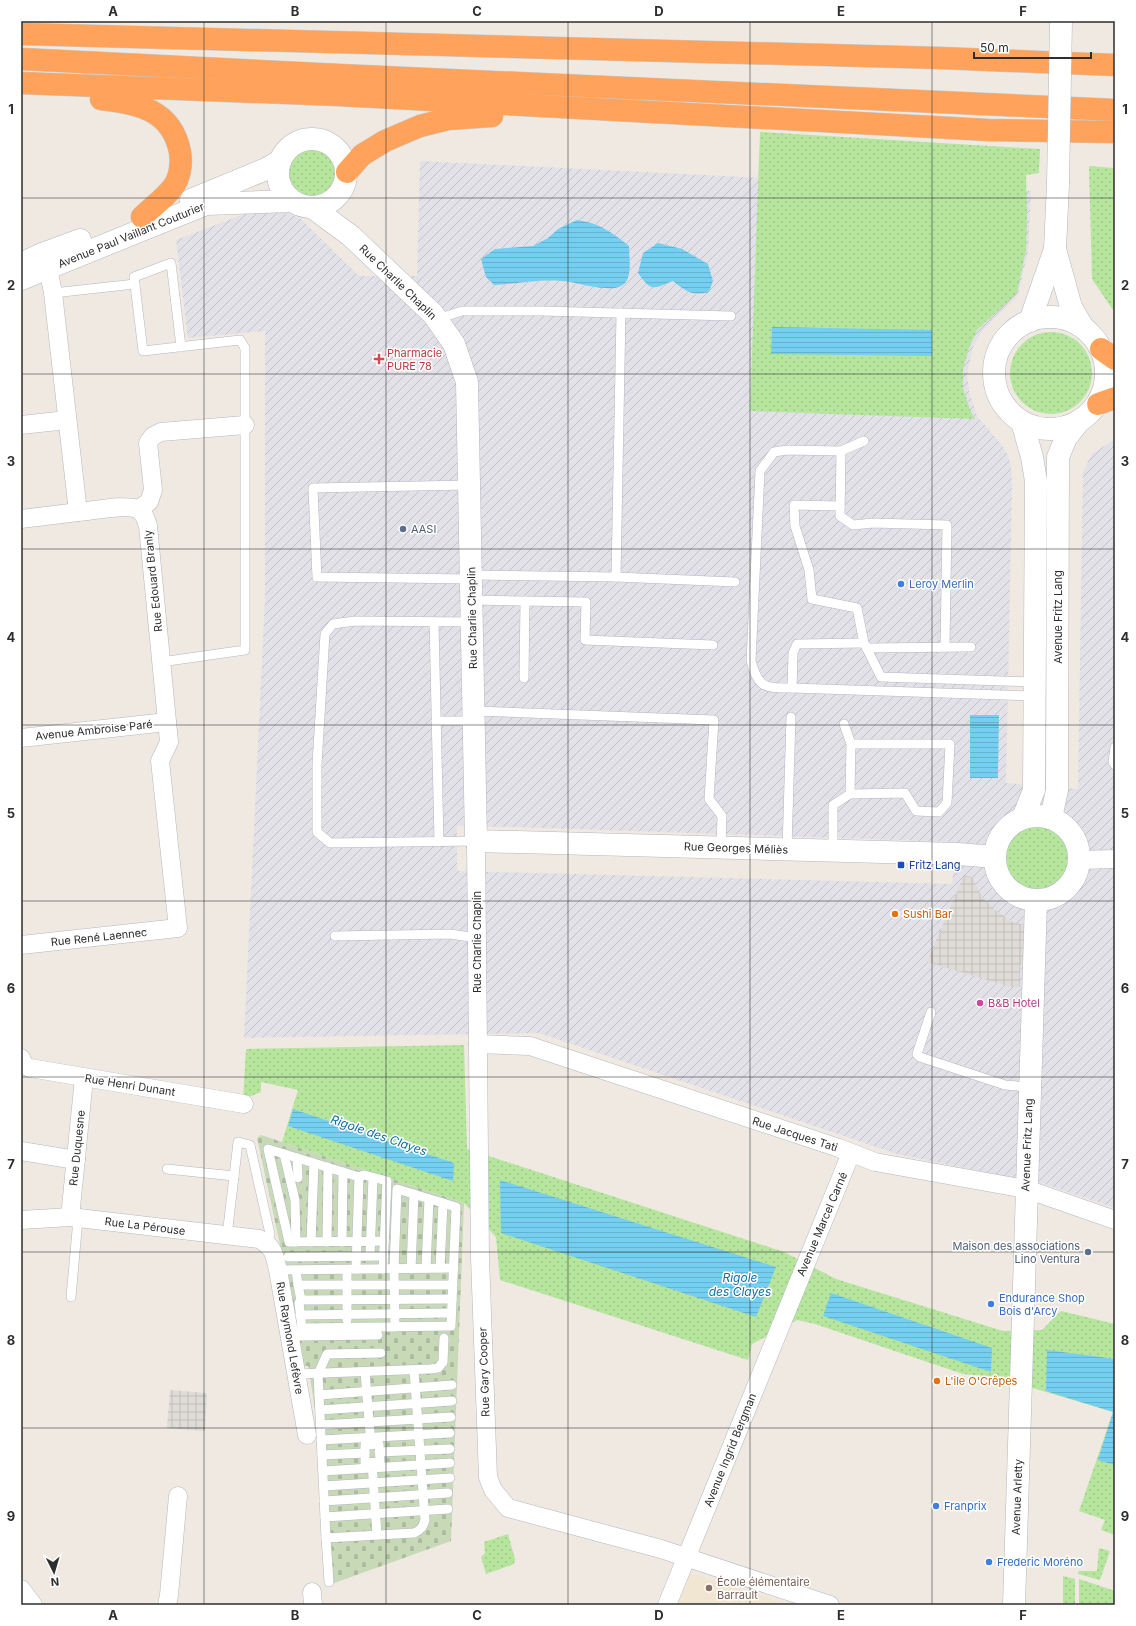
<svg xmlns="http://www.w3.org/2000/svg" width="1136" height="1626" viewBox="0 0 1136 1626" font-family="Inter,sans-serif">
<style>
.industrial{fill:url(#industrial-furrows);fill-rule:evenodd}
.education{fill:#f0e6d1}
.grass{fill:url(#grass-dots)}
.cemetery{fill:url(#cemetery-stones)}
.plaza{fill:url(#plaza-grid)}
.water{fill:url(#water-rules)}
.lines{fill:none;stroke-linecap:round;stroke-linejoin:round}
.lane-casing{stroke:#b4b7c1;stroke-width:10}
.street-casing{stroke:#b4b7c1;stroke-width:19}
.secondary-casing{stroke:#b4b7c1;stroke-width:23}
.highway-casing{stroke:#c9c9c9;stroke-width:23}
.lane{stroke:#fff;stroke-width:9}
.street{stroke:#fff;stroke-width:18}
.secondary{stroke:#fff;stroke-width:22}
.highway{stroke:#ffa35c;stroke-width:22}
.secondary-bridge-casing{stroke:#b4b7c1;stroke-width:23;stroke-linecap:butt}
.secondary-bridge{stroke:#fff;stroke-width:22}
.grid{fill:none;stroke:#2e2e2e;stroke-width:1;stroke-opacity:0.55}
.health-dot{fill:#e0444e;stroke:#fff;stroke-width:1.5}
.service-dot{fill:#5c6f8a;stroke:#fff;stroke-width:1.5}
.shop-dot{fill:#3f7fe0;stroke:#fff;stroke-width:1.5}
.transit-dot{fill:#1a4fb4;stroke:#fff;stroke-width:1.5}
.food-dot{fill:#e8710a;stroke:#fff;stroke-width:1.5}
.hotel-dot{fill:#d1479c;stroke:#fff;stroke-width:1.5}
.education-dot{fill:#8d6e63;stroke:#fff;stroke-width:1.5}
.labels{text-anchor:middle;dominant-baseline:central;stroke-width:3;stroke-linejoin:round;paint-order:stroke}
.street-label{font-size:11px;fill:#2e2e2e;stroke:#fff}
.health-label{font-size:11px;fill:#be3a42;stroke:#fff;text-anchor:start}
.service-label{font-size:11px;fill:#4e5e75;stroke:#fff;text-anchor:start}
.shop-label{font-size:11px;fill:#366cbe;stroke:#fff;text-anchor:start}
.transit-label{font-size:11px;fill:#164399;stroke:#fff;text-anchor:start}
.food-label{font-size:11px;fill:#c56008;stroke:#fff;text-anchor:start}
.hotel-label{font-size:11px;fill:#b23c85;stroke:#fff;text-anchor:start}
.education-label{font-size:11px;fill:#785e54;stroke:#fff;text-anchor:start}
.water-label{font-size:12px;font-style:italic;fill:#0d6fa3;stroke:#fff}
.neatline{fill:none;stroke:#2e2e2e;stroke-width:1.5}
.grid-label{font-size:13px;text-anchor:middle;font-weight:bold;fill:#2e2e2e}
</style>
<defs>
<pattern id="industrial-furrows" width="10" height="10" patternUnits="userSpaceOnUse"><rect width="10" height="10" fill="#e3e1e8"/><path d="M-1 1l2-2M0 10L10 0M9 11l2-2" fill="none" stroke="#c3c1c7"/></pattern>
<pattern id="grass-dots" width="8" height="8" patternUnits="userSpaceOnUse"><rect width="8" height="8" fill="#b6e59e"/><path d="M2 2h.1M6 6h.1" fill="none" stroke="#9dc588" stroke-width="1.8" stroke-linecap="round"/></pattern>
<pattern id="cemetery-stones" width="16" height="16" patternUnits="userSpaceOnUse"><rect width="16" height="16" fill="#c8d9b8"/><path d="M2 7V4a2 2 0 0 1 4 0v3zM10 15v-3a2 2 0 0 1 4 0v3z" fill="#acbb9e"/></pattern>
<pattern id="plaza-grid" width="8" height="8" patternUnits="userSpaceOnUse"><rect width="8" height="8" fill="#dfdcd8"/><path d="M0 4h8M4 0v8" fill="none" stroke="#c0bdba"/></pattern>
<pattern id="water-rules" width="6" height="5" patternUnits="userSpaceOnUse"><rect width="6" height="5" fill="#75cff0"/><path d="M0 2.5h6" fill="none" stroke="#66b2ce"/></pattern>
</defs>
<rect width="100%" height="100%" fill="#efe9e1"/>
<path class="industrial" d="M420,161L1031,191L1028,252L1019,291L1017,297L983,330L973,347L967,374L969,391L977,416L1000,443L1008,455L1011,468L1012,484L1006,783L1078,789L1083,472L1092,454L1115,439V1208L1047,1185L897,1154L539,1033L244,1038L265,599V331L188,338L176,240L265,206L300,218L359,276H417ZM457,826L514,827L957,842L952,884L457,871Z"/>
<polygon class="education" points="687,1572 789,1605 675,1605"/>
<g class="grass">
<polygon points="760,132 1040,149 1039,173 1026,175 1027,215 1026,250 1017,293 977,330 969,348 963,369 963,388 970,410 975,419 750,411"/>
<circle cx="312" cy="173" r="23"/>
<polygon points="1089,166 1115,168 1115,313 1092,279"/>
<circle cx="1051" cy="373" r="41"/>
<circle cx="1039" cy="857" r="35"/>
<polygon points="464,1045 467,1149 784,1252 836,1279 1003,1331 1042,1330 1061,1311 1115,1324 1115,1535 1101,1530 1105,1520 1079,1511 1113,1412 996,1377 963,1374 815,1324 797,1320 752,1344 748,1360 500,1280 496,1237 464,1203 282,1142 298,1090 261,1082 261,1092 243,1099 246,1049"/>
<polygon points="508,1534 515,1559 514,1564 486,1574 481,1557 485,1553 484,1542"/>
<polygon points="1099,1548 1110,1551 1100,1580 1078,1574 1079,1571 1097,1571"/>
<polygon points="1063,1576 1075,1579 1075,1605 1063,1605"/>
<polygon points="1079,1579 1115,1591 1115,1605 1079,1605"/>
</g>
<polygon class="cemetery" points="261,1135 464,1203 451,1541 326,1586 316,1415 308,1366 303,1366 287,1277 257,1138"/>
<g class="plaza">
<polygon points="964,875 972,877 982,897 995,910 1014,923 1026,925 1028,948 1020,966 1020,987 1011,987 927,962"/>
<polygon points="170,1390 207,1393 205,1431 167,1428"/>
</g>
<g class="water">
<path d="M577,220C599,223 612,232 629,246C629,257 632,272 626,282C621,288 613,289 606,288C591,288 577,282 561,281C539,279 517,284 494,285L486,277L481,259L495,249L533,246L548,238L558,229Z"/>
<path d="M658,243L682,249L708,264L713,281L709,292C691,296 687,292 673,281C653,289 651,292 638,273L643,253Z"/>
<polygon points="772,327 932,330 932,356 771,354"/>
<polygon points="970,715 999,715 998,778 970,778"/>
<polygon points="293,1109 454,1163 453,1181 288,1126"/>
<polygon points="500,1180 776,1267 756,1317 501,1233"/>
<polygon points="831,1293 992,1348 991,1372 823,1316"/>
<polygon points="1047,1350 1115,1359 1115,1465 1098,1460 1113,1412 1046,1391"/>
</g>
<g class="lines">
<defs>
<g id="lane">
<polyline points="53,293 135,284"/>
<polyline points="437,319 462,311 541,311 731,316"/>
<path d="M864,441L841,451L787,450L774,452L760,471L751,661C759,689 765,688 792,688L1034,696"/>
<polyline points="841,451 840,516 853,525 873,523 947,525 945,647"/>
<polyline points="469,485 313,488 317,577 471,579"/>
<polyline points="840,506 794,505 795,526 809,570 812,599 857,608 864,643 881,677 1035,682"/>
<polyline points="471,575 616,577 735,582"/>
<polyline points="616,577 621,313"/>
<polyline points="471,600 586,602 585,640 713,645"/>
<polyline points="434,622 439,842"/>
<polyline points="472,622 355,621 333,624 325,634 317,764 317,832 330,843 476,841"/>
<polyline points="867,648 971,647"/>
<polyline points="161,662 245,650 245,348 240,340 143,351 134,277 171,263 181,347"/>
<polyline points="524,678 525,601"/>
<polyline points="792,688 793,653 797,644 864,643"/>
<polyline points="474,711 714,720 709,799 722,816 721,847"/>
<polyline points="436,721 474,721"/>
<polyline points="1115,747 1113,762 1115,765"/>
<polyline points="850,794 905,793 916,811 939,812 947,803 950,744 851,744"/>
<polyline points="787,849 791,717"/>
<polyline points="833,850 833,805 850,794 851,744 844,724"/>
<polyline points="335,936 450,934 477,938"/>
<polyline points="931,1012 917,1054 920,1057 1005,1085 1029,1087"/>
<polyline points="284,1154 295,1200 296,1242"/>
<polyline points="297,1158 298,1178"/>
<polyline points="167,1169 234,1176"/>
<polyline points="359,1177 364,1175 387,1181 383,1269"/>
<polyline points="227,1236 238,1142 250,1145 270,1234 267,1243"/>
<polyline points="311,1242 314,1163"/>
<polyline points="327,1242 328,1167"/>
<polyline points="342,1242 343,1172"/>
<polyline points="370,1256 373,1178"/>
<polyline points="288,1257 384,1256"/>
<polyline points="426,1268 429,1199"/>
<polyline points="440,1268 443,1203"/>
<path d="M356,1269L359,1177L268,1149L289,1242C320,1241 352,1242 384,1241"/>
<polyline points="411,1269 414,1194"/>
<polyline points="278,1270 454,1268"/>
<polyline points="296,1270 298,1285 453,1285"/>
<polyline points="347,1270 347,1320"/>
<polyline points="298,1285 301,1300 299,1303 302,1328 451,1326 456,1207 397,1189 394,1269 395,1327"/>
<polyline points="71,1297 78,1219"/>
<polyline points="301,1300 452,1299"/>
<polyline points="300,1315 451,1313"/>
<polyline points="302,1328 301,1336 378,1335"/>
<path d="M381,1353L327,1354L318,1374L326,1538L414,1533C421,1530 423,1527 425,1520L414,1370"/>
<polyline points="365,1372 371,1445"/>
<polyline points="297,1374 430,1369 438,1368 443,1362 444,1338"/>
<polyline points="319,1395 452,1385"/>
<polyline points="320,1410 452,1401"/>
<polyline points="320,1425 451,1417"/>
<polyline points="321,1440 450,1433"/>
<polygon points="379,1444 380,1462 365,1463 365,1445"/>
<polyline points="379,1452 450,1449"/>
<polyline points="322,1455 365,1453"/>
<polyline points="372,1463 377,1535"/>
<polyline points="323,1471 450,1463"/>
<polyline points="324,1486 450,1478"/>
<polyline points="324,1501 448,1493"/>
<polyline points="325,1517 448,1509"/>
<polyline points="326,1538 329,1582"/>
</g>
<g id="street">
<polyline points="21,425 67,420"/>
<polyline points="138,509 149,502 153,490 148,443 153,436 161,432 245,425"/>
<polyline points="21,519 78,512"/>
<polyline points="21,738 167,722"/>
<polyline points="476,841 480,1258 488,1477 493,1490 508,1508 661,1549 830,1605"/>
<polyline points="1080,860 1115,859"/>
<path d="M21,945L178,928L160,761L169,742L148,526C146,520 145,514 139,510C128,503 92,511 78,512L53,293L48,268L43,256"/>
<polyline points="478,1044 530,1046 839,1148 875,1162 1026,1189 1115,1220"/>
<polyline points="21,1058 24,1065 30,1068 244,1104"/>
<polyline points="21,1151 76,1160"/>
<polyline points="70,1217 84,1078"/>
<path d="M21,1220L70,1217L259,1239C274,1247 274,1254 278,1270L307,1435"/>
<polyline points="21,1589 33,1605"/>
<polyline points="312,1592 313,1605"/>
<polyline points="167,1605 169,1595 178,1496"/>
<polyline points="667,1605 851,1153"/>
</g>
<g id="secondary">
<circle cx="312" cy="173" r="34"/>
<polyline points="191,200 266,169 280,161"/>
<polyline points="313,208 351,236 433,314 454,344 467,382 476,841 958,854 995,857"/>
<polyline points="1055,249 1071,307 1082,326"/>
<polyline points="21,264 42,254 80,240"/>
<polyline points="21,279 206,204 292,201"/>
<circle cx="1050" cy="373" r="56"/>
<polyline points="1030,321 1055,249 1058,184"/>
<polyline points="1022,422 1032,457 1036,481 1034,790 1023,818"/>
<circle cx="1037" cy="858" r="42"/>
<polyline points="1051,818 1057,790 1058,457 1066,438 1079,421"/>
<polyline points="1014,1605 1036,901"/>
</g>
<g id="highway">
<polyline points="21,34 940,58 1115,65"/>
<polyline points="21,59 340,75 1115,110"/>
<polyline points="21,83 338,95 988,130 1115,132"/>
<path d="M101,99C138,103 172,110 180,152C182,163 180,178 173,187C165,198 152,207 142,217"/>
<polyline points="347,172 362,155 385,141 420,126 448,119 492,116"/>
<polyline points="1101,349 1115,359"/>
<polyline points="1098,404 1115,398"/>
</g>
</defs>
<use href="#lane" class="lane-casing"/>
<use href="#street" class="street-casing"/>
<use href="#secondary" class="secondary-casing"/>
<use href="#highway" class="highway-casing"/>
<use href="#lane" class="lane"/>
<use href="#street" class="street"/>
<use href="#secondary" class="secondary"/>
<use href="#highway" class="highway"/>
<defs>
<polyline id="secondary-bridge" points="1058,184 1061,21"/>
</defs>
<use href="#secondary-bridge" class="secondary-bridge-casing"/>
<use href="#secondary-bridge" class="secondary-bridge"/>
</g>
<path class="grid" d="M204,21V1605M386,21V1605M568,21V1605M750,21V1605M932,21V1605M21,198H1115M21,374H1115M21,549H1115M21,725H1115M21,901H1115M21,1077H1115M21,1252H1115M21,1428H1115"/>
<path class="health-dot" d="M377 353h4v4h4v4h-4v4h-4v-4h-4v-4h4z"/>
<g class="service-dot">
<circle cx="403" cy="529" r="4"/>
<circle cx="1088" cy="1252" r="4"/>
</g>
<g class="shop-dot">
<circle cx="901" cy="584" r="4"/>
<circle cx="991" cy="1304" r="4"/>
<circle cx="936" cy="1506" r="4"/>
<circle cx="989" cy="1562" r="4"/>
</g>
<rect class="transit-dot" x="897" y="861" width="8" height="8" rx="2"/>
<g class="food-dot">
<circle cx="895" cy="914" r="4"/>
<circle cx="937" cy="1381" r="4"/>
</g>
<circle class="hotel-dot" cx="980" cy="1003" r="4"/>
<circle class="education-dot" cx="709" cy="1588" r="4"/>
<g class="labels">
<g class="street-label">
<text transform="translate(131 235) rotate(-22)">Avenue Paul Vaillant Couturier</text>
<text transform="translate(398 282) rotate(44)">Rue Charlie Chaplin</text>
<text transform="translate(153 581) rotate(-96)">Rue Edouard Branly</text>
<text transform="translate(1058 617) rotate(-90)">Avenue Fritz Lang</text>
<text transform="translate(472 618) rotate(-91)">Rue Charlie Chaplin</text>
<text transform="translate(94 730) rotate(-6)">Avenue Ambroise Paré</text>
<text transform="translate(736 848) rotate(2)">Rue Georges Méliès</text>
<text transform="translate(99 937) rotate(-6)">Rue René Laennec</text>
<text transform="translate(477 942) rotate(-90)">Rue Charlie Chaplin</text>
<text transform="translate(130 1085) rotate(9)">Rue Henri Dunant</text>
<text transform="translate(795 1134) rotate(18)">Rue Jacques Tati</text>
<text transform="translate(1027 1145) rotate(-88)">Avenue Fritz Lang</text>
<text transform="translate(77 1148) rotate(-84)">Rue Duquesne</text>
<text transform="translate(822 1224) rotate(-67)">Avenue Marcel Carné</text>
<text transform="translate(145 1226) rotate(7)">Rue La Pérouse</text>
<text transform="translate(290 1338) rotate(80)">Rue Raymond Lefèvre</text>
<text transform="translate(484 1372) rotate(-92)">Rue Gary Cooper</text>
<text transform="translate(730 1450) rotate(-68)">Avenue Ingrid Bergman</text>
<text transform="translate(1017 1497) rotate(-88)">Avenue Arletty</text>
</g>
<g class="health-label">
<text x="387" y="353">Pharmacie<tspan x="387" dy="13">PURE 78</tspan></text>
</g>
<g class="service-label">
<text x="411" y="529">AASI</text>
<text x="1080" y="1246" text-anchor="end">Maison des associations<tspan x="1080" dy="13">Lino Ventura</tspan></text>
</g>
<g class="shop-label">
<text x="909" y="584">Leroy Merlin</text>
<text x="999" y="1298">Endurance Shop<tspan x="999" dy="13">Bois d'Arcy</tspan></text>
<text x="944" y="1506">Franprix</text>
<text x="997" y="1562">Frederic Moréno</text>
</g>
<g class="transit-label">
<text x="909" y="865">Fritz Lang</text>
</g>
<g class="food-label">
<text x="903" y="914">Sushi Bar</text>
<text x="945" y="1381">L'ile O'Crêpes</text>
</g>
<g class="hotel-label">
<text x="988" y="1003">B&amp;B Hotel</text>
</g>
<g class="education-label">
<text x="717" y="1582">École élémentaire<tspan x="717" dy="13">Barrault</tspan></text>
</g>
<g class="water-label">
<text transform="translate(379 1135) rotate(19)">Rigole des Clayes</text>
<text x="740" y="1277">Rigole<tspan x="740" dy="14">des Clayes</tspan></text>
</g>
</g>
<rect width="1136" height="1626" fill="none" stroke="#ffffff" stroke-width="44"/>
<g transform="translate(54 1572) rotate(175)" stroke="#ffffff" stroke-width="3" paint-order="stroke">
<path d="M0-3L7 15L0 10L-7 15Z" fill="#2e2e2e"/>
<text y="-6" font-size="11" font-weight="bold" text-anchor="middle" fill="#2e2e2e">N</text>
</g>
<path d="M974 52v6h117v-6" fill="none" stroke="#2e2e2e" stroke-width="2"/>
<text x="980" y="52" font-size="12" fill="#2e2e2e" stroke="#ffffff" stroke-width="3" paint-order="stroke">50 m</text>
<rect x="22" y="22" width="1092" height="1582" class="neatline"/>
<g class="grid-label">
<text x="113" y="16">A</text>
<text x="295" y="16">B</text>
<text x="477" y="16">C</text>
<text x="659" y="16">D</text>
<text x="841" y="16">E</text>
<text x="1023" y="16">F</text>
<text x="11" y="114">1</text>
<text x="1125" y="114">1</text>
<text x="11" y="290">2</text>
<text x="1125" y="290">2</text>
<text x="11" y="466">3</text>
<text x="1125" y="466">3</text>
<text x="11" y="642">4</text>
<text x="1125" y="642">4</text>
<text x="11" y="818">5</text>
<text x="1125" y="818">5</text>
<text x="11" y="993">6</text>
<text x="1125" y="993">6</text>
<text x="11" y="1169">7</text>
<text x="1125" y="1169">7</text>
<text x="11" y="1345">8</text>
<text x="1125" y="1345">8</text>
<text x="11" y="1521">9</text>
<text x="1125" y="1521">9</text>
<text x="113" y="1620">A</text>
<text x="295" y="1620">B</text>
<text x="477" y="1620">C</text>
<text x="659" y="1620">D</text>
<text x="841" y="1620">E</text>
<text x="1023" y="1620">F</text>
</g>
</svg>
